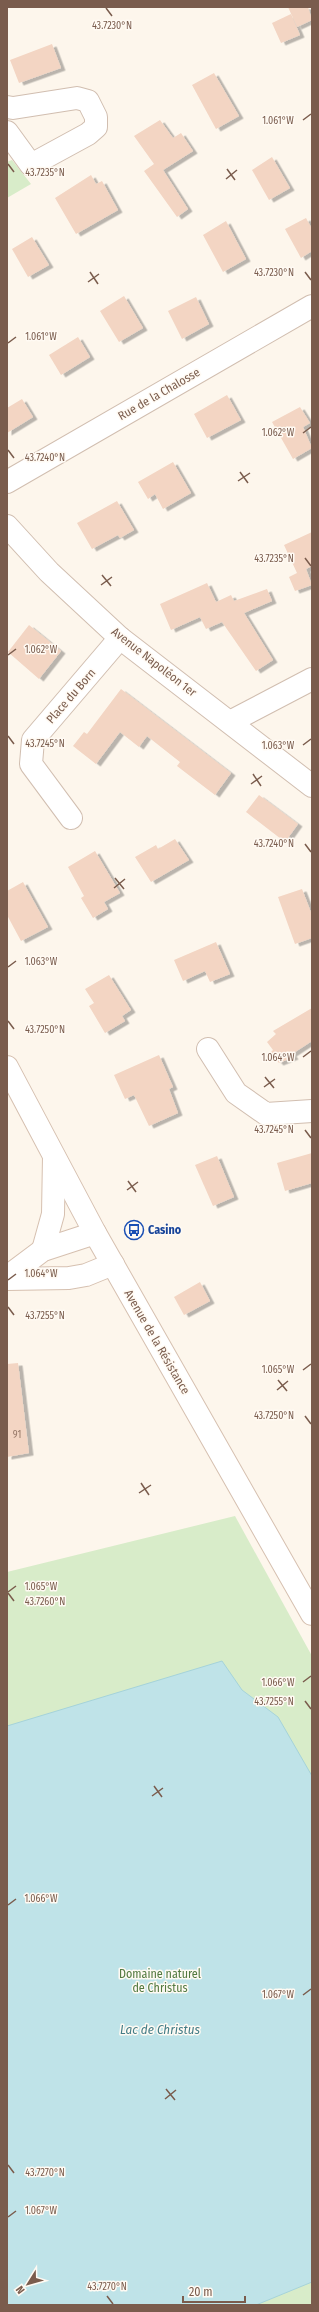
<svg xmlns="http://www.w3.org/2000/svg" width="319" height="2312" viewBox="0 0 319 2312" font-family="'Fira Sans Condensed',sans-serif">
<style>
.green{fill:#d8ecc9}
.water{fill:#bfe3e8;stroke:#a5d3da}
.building{fill:#f3d5c3;filter:url(#shadow)}
.lines{fill:none;stroke-linecap:round;stroke-linejoin:round}
.street-casing{stroke:#d1beb0;stroke-width:24}
.secondary-casing{stroke:#d6c0b0;stroke-width:24}
.street{stroke:#fff;stroke-width:22}
.secondary{stroke:#fff;stroke-width:22}
.ticks{fill:none;stroke:#7a5c4d;stroke-width:1.5}
.labels{text-anchor:middle;dominant-baseline:central;stroke-width:3;stroke-linejoin:round;paint-order:stroke}
.number-label{font-size:10px;fill:#987a6a}
.street-label{font-size:12px;fill:#7a5c4d;stroke:#fffaf3}
.transit-label{font-size:12px;font-weight:bold;fill:#164399;stroke:#fffaf3;text-anchor:start}
.park-label{font-size:12px;fill:#537a41;stroke:#fffaf3}
.water-label{font-size:13px;font-style:italic;fill:#437c86;stroke:#fffaf3}
.ticks-label{font-size:10px;text-anchor:middle;fill:#7a5c4d;stroke:#fffaf3;stroke-width:3;stroke-linejoin:round;paint-order:stroke}
</style>
<defs>
<filter id="shadow"><feDropShadow dx="4.5" dy="2.5" stdDeviation="0" flood-color="#0004"/></filter>
</defs>
<rect width="100%" height="100%" fill="#fdf6ec"/>
<g class="green">
<polygon points="12,160 31,184 7,198 7,162"/>
<polygon points="235,1516 312,1656 312,2305 7,2305 7,1572"/>
</g>
<polygon class="water" points="222,1661 242,1690 278,1717 312,1776 312,2282 256,2305 7,2305 7,1726"/>
<g class="building">
<polygon points="288,7 308,7 312,20 297,27"/>
<polygon points="291,14 300,35 281,43 272,23"/>
<polygon points="52,44 61,68 19,83 10,60"/>
<polygon points="214,73 239,116 216,129 192,85"/>
<polygon points="160,120 173,138 181,133 193,151 163,170 188,209 177,217 144,171 154,164 134,136"/>
<polygon points="272,157 290,188 269,200 252,170"/>
<polygon points="91,175 96,184 102,181 118,210 76,234 55,198"/>
<polygon points="306,218 312,229 312,251 301,258 285,229"/>
<polygon points="226,221 246,259 223,272 203,235"/>
<polygon points="32,237 49,265 28,277 12,249"/>
<polygon points="124,296 143,328 119,342 100,311"/>
<polygon points="196,297 209,324 182,339 168,311"/>
<polygon points="78,337 90,357 61,375 49,355"/>
<polygon points="227,395 241,420 207,438 194,414"/>
<polygon points="22,399 33,417 7,433 7,408"/>
<polygon points="300,407 310,423 303,427 312,448 293,459 272,422"/>
<polygon points="173,462 191,493 163,509 155,494 148,499 138,482"/>
<polygon points="117,501 134,530 120,538 118,535 92,549 77,523"/>
<polygon points="312,532 312,566 306,569 312,585 295,591 289,577 297,573 284,545"/>
<polygon points="207,583 216,602 231,595 234,601 267,589 272,601 244,613 273,660 256,671 222,622 206,629 200,617 171,630 160,604"/>
<polygon points="29,625 61,651 39,679 8,652"/>
<polygon points="121,689 231,773 215,795 177,766 180,762 147,736 139,747 120,732 96,764 73,746 84,732 87,734"/>
<polygon points="259,795 298,824 285,842 246,812"/>
<polygon points="175,839 189,860 151,882 135,857 156,845 158,849"/>
<polygon points="95,851 120,893 104,902 108,909 93,918 81,898 84,896 68,867"/>
<polygon points="23,882 48,927 21,941 7,915 7,891"/>
<polygon points="302,889 312,915 312,938 295,944 278,897"/>
<polygon points="216,942 230,974 210,982 205,971 183,981 174,960"/>
<polygon points="109,975 131,1010 122,1016 125,1021 105,1033 89,1006 94,1003 85,989"/>
<polygon points="312,1008 312,1041 292,1054 294,1057 279,1063 270,1053 273,1050 267,1042 276,1034 273,1031"/>
<polygon points="159,1055 173,1087 169,1089 178,1113 149,1126 134,1095 125,1099 114,1075"/>
<polygon points="312,1153 312,1183 285,1191 277,1163"/>
<polygon points="217,1156 234,1197 213,1206 195,1165"/>
<polygon points="200,1282 210,1301 184,1315 174,1297"/>
<polygon points="18,1363 29,1453 7,1457 7,1364"/>
</g>
<g class="lines">
<defs>
<g id="street">
<polyline points="7,107 13,108 77,98 88,101 96,117 96,127 88,134 31,165 7,132"/>
<polyline points="7,482 312,306"/>
<polyline points="7,526 49,572 120,638 312,786"/>
<polyline points="230,722 312,679"/>
<polyline points="71,818 31,764 33,740 120,638"/>
<polyline points="208,1049 236,1093 266,1114 312,1111"/>
</g>
<g id="secondary">
<polyline points="7,1067 95,1233 312,1614"/>
<polyline points="43,1250 53,1214 54,1157"/>
<polyline points="7,1277 43,1250 95,1233"/>
<polyline points="7,1279 69,1278 86,1275 113,1264"/>
</g>
</defs>
<use href="#street" class="street-casing"/>
<use href="#secondary" class="secondary-casing"/>
<use href="#street" class="street"/>
<use href="#secondary" class="secondary"/>
</g>
<path class="ticks" d="M106,8L112,16M303,120L311,114M8,164L14,172M227,169L235,180M226,179L237,170M90,272L98,284M305,272L311,280M88,282L99,274M8,343L16,337M303,433L311,427M8,450L14,458M240,472L248,483M238,481L250,473M305,558L311,566M102,575L111,586M101,585L112,577M8,655L16,649M8,736L14,744M303,745L311,739M253,774L261,786M251,784L262,776M305,844L311,852M115,878L124,889M114,888L125,879M8,967L16,961M8,1021L14,1029M303,1057L311,1051M265,1077L274,1088M264,1087L275,1079M305,1130L311,1138M128,1181L136,1192M127,1190L138,1182M8,1280L16,1274M8,1307L14,1315M303,1370L311,1364M278,1380L287,1391M277,1390L288,1381M305,1416L311,1424M141,1483L149,1495M139,1493L151,1485M8,1592L16,1586M8,1593L14,1601M303,1682L311,1676M305,1701L311,1709M154,1786L162,1797M152,1796L163,1788M8,1905L16,1899M303,1995L311,1989M166,2089L175,2100M165,2099L176,2090M8,2165L14,2173M8,2217L16,2211M107,2296L113,2304"/>
<defs>
<symbol id="bus-ring" viewBox="-11 -11 22 22"><circle r="9.5" fill="#fffaf3" stroke="#1a4fb4" stroke-width="1.5"/><path d="M-5-6H5V4H4V6H2V4H-2V6H-4V4H-5ZM-3.5-4V0h7V-4ZM-3.5 1.2v1.5H-2V1.2ZM2 1.2v1.5H3.5V1.2Z" fill="#1a4fb4"/></symbol>
</defs>
<g fill-rule="evenodd">
<use href="#bus-ring" x="123" y="1219" width="22" height="22"/>
</g>
<g class="labels">
<g class="number-label">
<text x="17" y="1435">91</text>
</g>
<g class="street-label">
<text transform="translate(159 394) rotate(-30)">Rue de la Chalosse</text>
<text transform="translate(154 662) rotate(38)">Avenue Napoléon 1er</text>
<text transform="translate(71 696) rotate(-49)">Place du Born</text>
<text transform="translate(157 1342) rotate(60)">Avenue de la Résistance</text>
</g>
<g class="transit-label">
<text x="148" y="1230">Casino</text>
</g>
<g class="park-label">
<text x="160" y="1974">Domaine naturel<tspan x="160" dy="14">de Christus</tspan></text>
</g>
<g class="water-label">
<text x="160" y="2029">Lac de Christus</text>
</g>
</g>
<g class="ticks-label">
<text x="112" y="29">43.7230°N</text>
<text x="278" y="124">1.061°W</text>
<text x="45" y="176">43.7235°N</text>
<text x="274" y="276">43.7230°N</text>
<text x="41" y="340">1.061°W</text>
<text x="278" y="436">1.062°W</text>
<text x="45" y="461">43.7240°N</text>
<text x="274" y="562">43.7235°N</text>
<text x="41" y="653">1.062°W</text>
<text x="45" y="747">43.7245°N</text>
<text x="278" y="749">1.063°W</text>
<text x="274" y="847">43.7240°N</text>
<text x="41" y="965">1.063°W</text>
<text x="45" y="1033">43.7250°N</text>
<text x="278" y="1061">1.064°W</text>
<text x="274" y="1133">43.7245°N</text>
<text x="41" y="1277">1.064°W</text>
<text x="45" y="1319">43.7255°N</text>
<text x="278" y="1373">1.065°W</text>
<text x="274" y="1419">43.7250°N</text>
<text x="41" y="1590">1.065°W</text>
<text x="45" y="1605">43.7260°N</text>
<text x="278" y="1686">1.066°W</text>
<text x="274" y="1705">43.7255°N</text>
<text x="41" y="1902">1.066°W</text>
<text x="278" y="1998">1.067°W</text>
<text x="45" y="2176">43.7270°N</text>
<text x="41" y="2214">1.067°W</text>
<text x="107" y="2290">43.7270°N</text>
</g>
<rect width="319" height="2312" fill="none" stroke="#7a5c4d" stroke-width="16"/>
<g transform="translate(28 2284) rotate(233)" stroke="#fffaf3" stroke-width="3" paint-order="stroke">
<path d="M0-3L7 15L0 10L-7 15Z" fill="#7a5c4d"/>
<text y="-6" font-size="11" font-weight="bold" text-anchor="middle" fill="#7a5c4d">N</text>
</g>
<path d="M183 2296v6h62v-6" fill="none" stroke="#7a5c4d" stroke-width="2"/>
<text x="189" y="2296" font-size="12" fill="#7a5c4d" stroke="#fffaf3" stroke-width="3" paint-order="stroke">20 m</text>
</svg>
